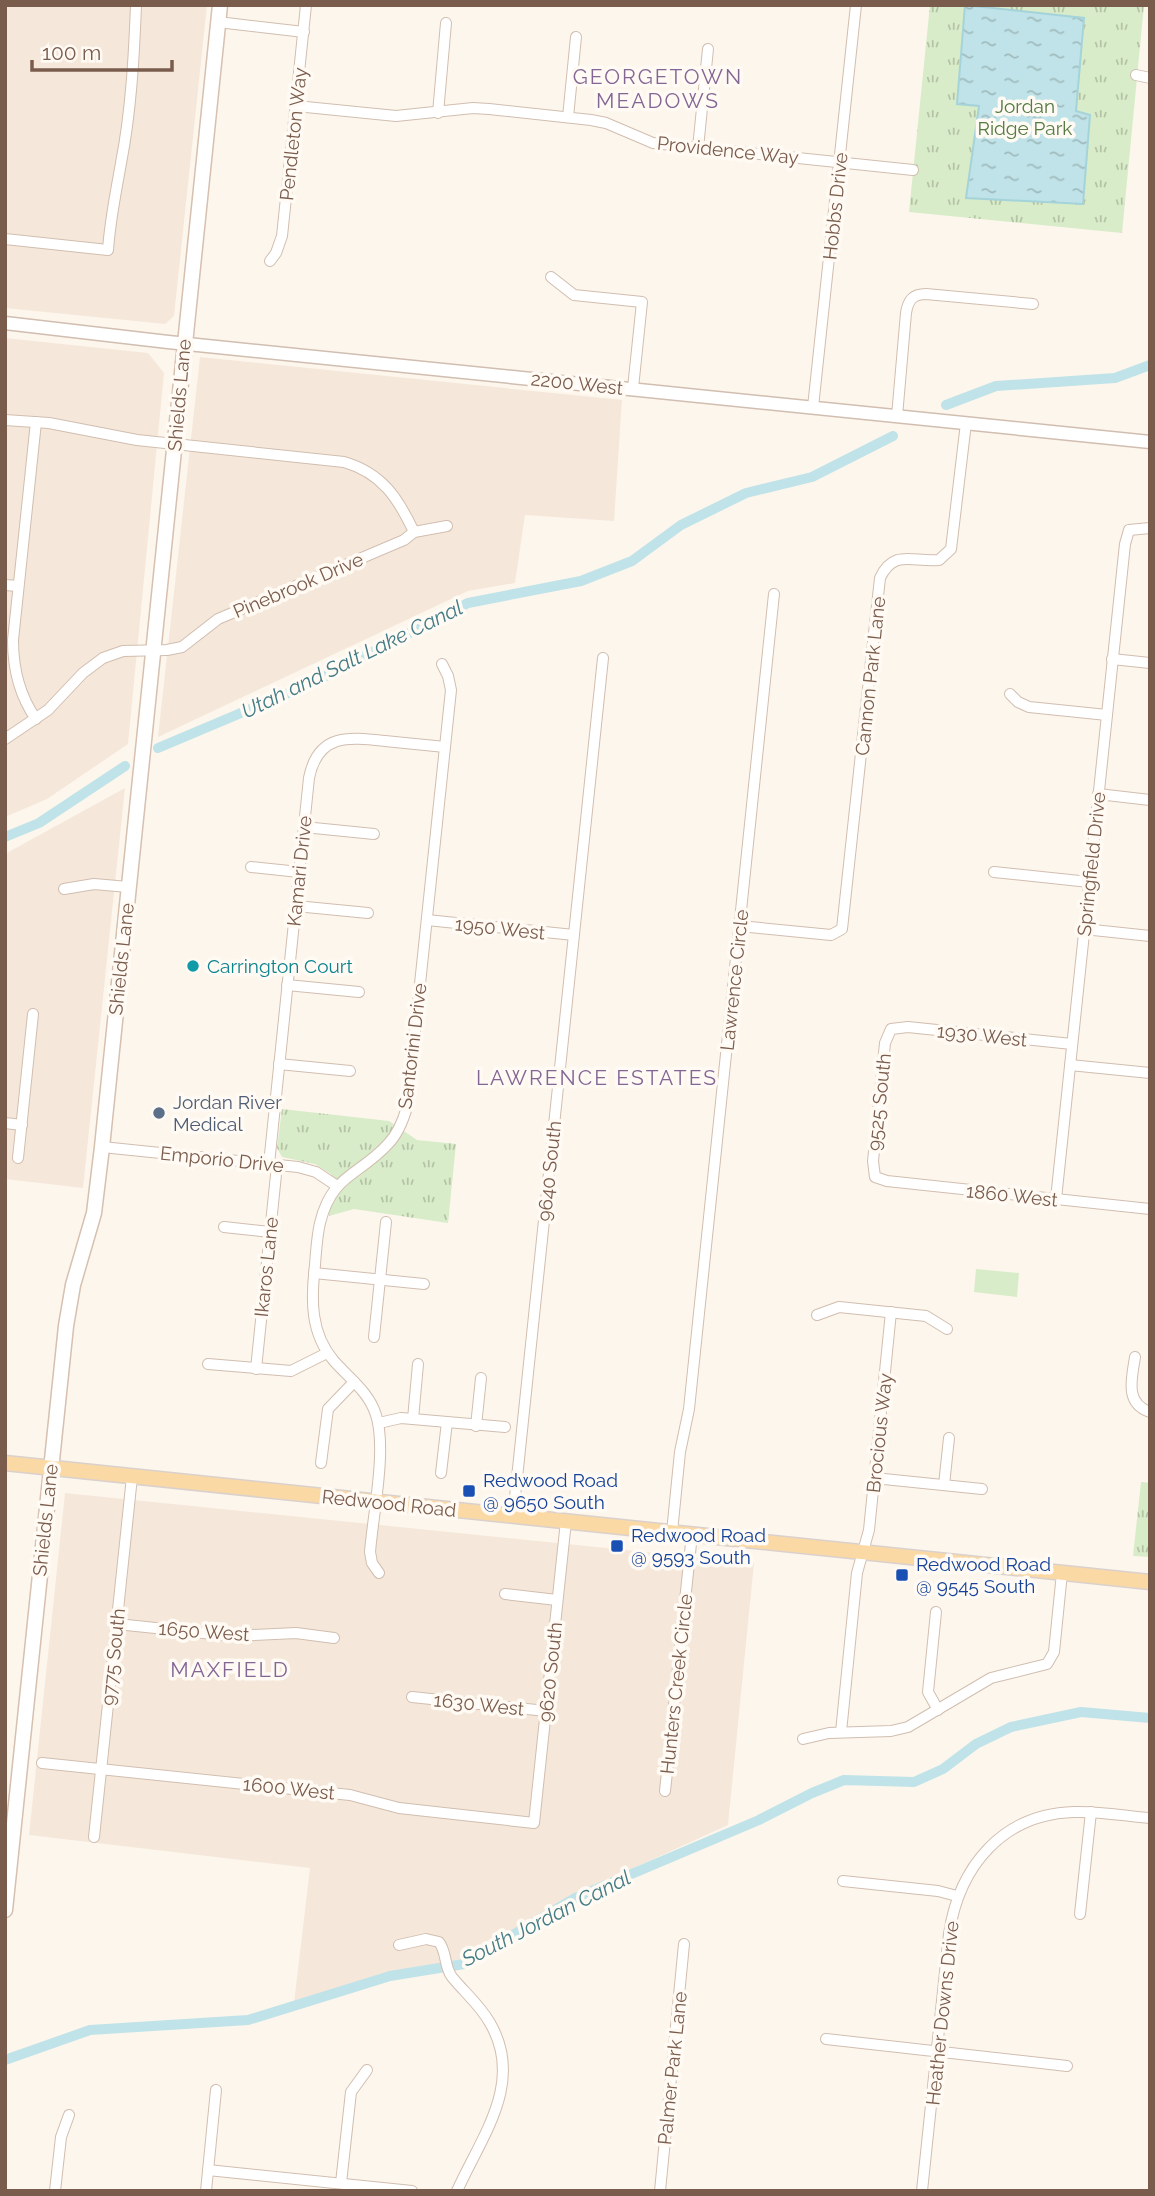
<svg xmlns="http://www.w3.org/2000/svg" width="1155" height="2196" viewBox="0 0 1155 2196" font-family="Raleway,sans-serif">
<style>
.residential{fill:#f5e8da}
.grass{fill:#d8ecc9}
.park{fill:url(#park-tufts)}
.water{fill:url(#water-ripples);stroke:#a5d3da;stroke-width:2}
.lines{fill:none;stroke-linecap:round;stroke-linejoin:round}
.canal{stroke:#bfe3e8;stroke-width:10}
.minor-casing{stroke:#d1beb0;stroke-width:12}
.tertiary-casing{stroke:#d1beb0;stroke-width:15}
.secondary-casing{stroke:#d6c0b0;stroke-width:17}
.primary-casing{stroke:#dad1cd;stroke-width:17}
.minor{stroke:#fff;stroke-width:10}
.tertiary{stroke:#fff;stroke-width:12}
.secondary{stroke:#fff;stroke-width:14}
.primary{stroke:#fbd9a5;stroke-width:14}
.culture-dot{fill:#0f9aa8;stroke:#fffaf3;stroke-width:2.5}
.service-dot{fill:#5c6f8a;stroke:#fffaf3;stroke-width:2.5}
.transit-dot{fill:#1a4fb4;stroke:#fffaf3;stroke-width:2.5}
.labels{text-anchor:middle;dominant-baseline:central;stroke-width:7;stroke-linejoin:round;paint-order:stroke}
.park-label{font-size:19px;fill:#537a41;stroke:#fffaf3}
.street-label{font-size:19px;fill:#7a5c4d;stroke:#fffaf3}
.culture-label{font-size:19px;fill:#0d838f;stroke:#fffaf3;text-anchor:start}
.service-label{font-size:19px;fill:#4e5e75;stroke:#fffaf3;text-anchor:start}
.transit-label{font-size:19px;fill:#164399;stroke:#fffaf3;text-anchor:start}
.neighbourhood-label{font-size:21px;letter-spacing:2px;fill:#846695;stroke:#fffaf3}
.water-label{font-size:21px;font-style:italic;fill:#437c86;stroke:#fffaf3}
</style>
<defs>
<pattern id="park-tufts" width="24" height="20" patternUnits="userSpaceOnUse" patternTransform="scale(1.75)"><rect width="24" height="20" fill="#d8ecc9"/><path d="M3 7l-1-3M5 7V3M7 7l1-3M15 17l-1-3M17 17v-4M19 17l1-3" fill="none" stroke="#b4c2a5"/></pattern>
<pattern id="water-ripples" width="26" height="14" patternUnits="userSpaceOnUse" patternTransform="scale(1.75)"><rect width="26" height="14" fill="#bfe3e8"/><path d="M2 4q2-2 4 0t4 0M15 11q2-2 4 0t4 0" fill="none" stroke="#a0bbbe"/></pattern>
</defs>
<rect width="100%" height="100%" fill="#fdf6ec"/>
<g class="residential">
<polygon points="5,5 207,5 174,316 165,324 5,308"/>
<polygon points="5,338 148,353 164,373 128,744 47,799 5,817"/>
<polygon points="200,357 622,400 614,521 525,515 515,583 468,591 158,737"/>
<polygon points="125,788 83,1188 5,1179 5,854"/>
<polygon points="65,1493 754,1563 728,1825 590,1888 463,1959 294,2003 310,1868 29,1835"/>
</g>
<polygon class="grass" points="976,1269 1019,1273 1017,1297 974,1292"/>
<g class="park">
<polygon points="930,5 1144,5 1122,233 909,212"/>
<polygon points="282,1109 389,1121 417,1140 456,1144 448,1223 354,1209 329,1216 331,1174 315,1164 282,1157 277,1148"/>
<polygon points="1141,1482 1150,1483 1150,1557 1133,1556"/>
</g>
<polygon class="water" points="965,5 1084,18 1076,111 1090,115 1083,204 966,198 979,106 957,104"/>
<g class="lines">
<g class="canal">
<polyline points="946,405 996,386 1115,378 1150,365"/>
<polyline points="158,748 312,683 468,603 581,581 632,561 681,525 746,493 812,477 893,436"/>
<polyline points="5,837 39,823 125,766"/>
<polyline points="5,2060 90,2030 248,2020 390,1976 464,1964 575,1898 759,1820 812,1793 844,1780 914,1782 943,1769 976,1744 1011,1727 1081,1712 1150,1718"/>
</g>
<defs>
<g id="minor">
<polyline points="218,22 304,32"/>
<polyline points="1136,75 1150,78"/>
<polyline points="296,106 396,116 473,108 489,109 591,120 606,123 653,143 913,170"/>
<polyline points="438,113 446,23"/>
<polyline points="568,117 576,37"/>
<polyline points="698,148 708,49"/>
<path d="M5,239L108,250C110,220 116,192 121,163C131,112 134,57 136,5"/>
<polyline points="270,261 276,253 282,236 306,5"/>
<polyline points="551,277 574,295 642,302 633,388"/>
<polyline points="813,407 856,5"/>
<path d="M897,416L906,313C908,300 913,294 926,294L1033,304"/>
<path d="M5,420L49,423L137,440L344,462C382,473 398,498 414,532"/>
<path d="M36,422L13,640C13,669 19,695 36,719"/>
<polyline points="5,585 18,586"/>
<polyline points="1112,659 1150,663"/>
<polyline points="1010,694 1018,702 1029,707 1107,715"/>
<polyline points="5,739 48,710 83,673 103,658 123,651 167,650 182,647 218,619 404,540 414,532 447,526"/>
<polyline points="1098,794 1150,800"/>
<polyline points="304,827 374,834"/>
<polyline points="251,867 299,872"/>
<polyline points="994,872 1089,882"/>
<polyline points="64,889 94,884 128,887"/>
<polyline points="296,906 368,913"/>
<polyline points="427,920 574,935"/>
<path d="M740,926L831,935L842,929L880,578C894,548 914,563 939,560L951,549L966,423"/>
<polyline points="1084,929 1150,936"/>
<polyline points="287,985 359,992"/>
<polyline points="1072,1044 908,1027 891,1029 885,1043 873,1161 875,1177 887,1181 1150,1209"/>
<polyline points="279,1064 350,1071"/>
<polyline points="1070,1065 1150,1073"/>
<polyline points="5,1123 22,1125"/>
<polyline points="102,1147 298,1167 316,1172 337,1186"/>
<polyline points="18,1158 33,1014"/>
<path d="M269,1164L309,778C318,733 349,737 385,741C405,743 425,745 445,747"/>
<polyline points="1056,1199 1125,544 1129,530 1150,528"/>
<polyline points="224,1227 270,1232"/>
<polyline points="314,1273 424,1284"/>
<polyline points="817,1315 839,1307 926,1316 947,1329"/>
<polyline points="374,1337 386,1222"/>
<path d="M1135,1357C1132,1378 1124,1403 1150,1412"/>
<polyline points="208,1364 291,1371 327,1353"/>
<polyline points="256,1369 277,1165"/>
<polyline points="413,1419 418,1364"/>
<polyline points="379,1423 401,1418 505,1427"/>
<polyline points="476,1426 481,1378"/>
<polyline points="321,1463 328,1409 354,1382"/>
<polyline points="441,1473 447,1422"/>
<polyline points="874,1478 982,1489"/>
<polyline points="944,1485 949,1438"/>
<polyline points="513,1516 603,658"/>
<polyline points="672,1532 680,1452 689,1409 774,594"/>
<path d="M379,1573L372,1563L370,1552C373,1514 387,1449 376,1415C369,1392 349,1378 334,1361C310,1333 311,1299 315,1265C316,1251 317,1236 320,1223C332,1174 359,1176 388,1144C398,1134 403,1121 407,1107L451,690L448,676L442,664"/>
<polyline points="505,1594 557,1600"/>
<polyline points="936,1612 928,1692 938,1710"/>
<polyline points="117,1624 232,1636 296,1633 334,1638"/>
<polyline points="412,1697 546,1711"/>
<polyline points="841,1732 857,1573 869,1530 891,1312"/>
<polyline points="803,1739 829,1733 891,1731 908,1727 991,1678 1047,1664 1054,1652 1062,1573"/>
<polyline points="42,1763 350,1795 399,1808 534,1823 566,1521"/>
<polyline points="665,1791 692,1534"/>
<polyline points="94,1837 132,1477"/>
<polyline points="843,1881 938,1891 957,1896"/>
<polyline points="1080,1914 1091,1812"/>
<path d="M399,1945L426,1939L439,1942C447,1952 444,1967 452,1977C464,1992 480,2005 490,2023C525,2083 481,2137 457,2191"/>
<polyline points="826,2039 1067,2066"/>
<polyline points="208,2170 412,2191"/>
<polyline points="341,2183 351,2092 367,2070"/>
<polyline points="55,2191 61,2137 69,2115"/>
<polyline points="206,2191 216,2090"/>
<polyline points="660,2191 684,1944"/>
<path d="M922,2191L949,1934C959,1867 1002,1814 1074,1812C1099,1811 1125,1816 1150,1818"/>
</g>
<polyline id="tertiary" points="5,323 168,342 1150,442"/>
<polyline id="secondary" points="5,1910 66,1326 73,1285 94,1213 102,1147 220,5"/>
<polyline id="primary" points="5,1463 1150,1582"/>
</defs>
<use href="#minor" class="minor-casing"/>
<use href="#tertiary" class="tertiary-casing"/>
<use href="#secondary" class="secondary-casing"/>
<use href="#primary" class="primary-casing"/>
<use href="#minor" class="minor"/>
<use href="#tertiary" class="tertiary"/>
<use href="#secondary" class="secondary"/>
<use href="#primary" class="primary"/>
</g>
<circle class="culture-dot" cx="193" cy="966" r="7"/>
<circle class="service-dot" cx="159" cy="1113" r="7"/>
<g class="transit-dot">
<rect x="462" y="1484" width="14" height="14" rx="3.5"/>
<rect x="610" y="1539" width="14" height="14" rx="3.5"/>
<rect x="895" y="1568" width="14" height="14" rx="3.5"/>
</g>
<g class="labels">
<g class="park-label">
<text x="1025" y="106">Jordan<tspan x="1025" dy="22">Ridge Park</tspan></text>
</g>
<g class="street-label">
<text transform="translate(293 134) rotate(-84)">Pendleton Way</text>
<text transform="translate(728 150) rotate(6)">Providence Way</text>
<text transform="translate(835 206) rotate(-84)">Hobbs Drive</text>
<text transform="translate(577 383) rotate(6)">2200 West</text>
<text transform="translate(179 395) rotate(-85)">Shields Lane</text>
<text transform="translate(298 585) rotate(-23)">Pinebrook Drive</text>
<text transform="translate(870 676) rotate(-84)">Cannon Park Lane</text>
<text transform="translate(1091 864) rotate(-84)">Springfield Drive</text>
<text transform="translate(299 871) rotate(-84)">Kamari Drive</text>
<text transform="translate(500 928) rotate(6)">1950 West</text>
<text transform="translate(121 959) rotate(-84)">Shields Lane</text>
<text transform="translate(734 980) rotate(-84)">Lawrence Circle</text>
<text transform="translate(982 1035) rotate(6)">1930 West</text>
<text transform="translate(412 1046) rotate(-83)">Santorini Drive</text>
<text transform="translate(879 1102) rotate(-84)">9525 South</text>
<text transform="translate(222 1159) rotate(6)">Emporio Drive</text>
<text transform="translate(549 1171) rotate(-84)">9640 South</text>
<text transform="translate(1012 1195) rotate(6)">1860 West</text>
<text transform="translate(266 1267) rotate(-84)">Ikaros Lane</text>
<text transform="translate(879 1433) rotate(-84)">Brocious Way</text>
<text transform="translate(389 1503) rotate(6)">Redwood Road</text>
<text transform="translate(45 1520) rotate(-84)">Shields Lane</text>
<text transform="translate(204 1631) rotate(4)">1650 West</text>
<text transform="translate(113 1657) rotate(-84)">9775 South</text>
<text transform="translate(550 1672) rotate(-84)">9620 South</text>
<text transform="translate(676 1684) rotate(-84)">Hunters Creek Circle</text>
<text transform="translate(479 1704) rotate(6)">1630 West</text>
<text transform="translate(289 1788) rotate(6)">1600 West</text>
<text transform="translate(942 2013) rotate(-84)">Heather Downs Drive</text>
<text transform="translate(672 2068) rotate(-84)">Palmer Park Lane</text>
</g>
<g class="culture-label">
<text x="207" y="966">Carrington Court</text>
</g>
<g class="service-label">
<text x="173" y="1102">Jordan River<tspan x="173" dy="22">Medical</tspan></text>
</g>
<g class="transit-label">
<text x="483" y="1480">Redwood Road<tspan x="483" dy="22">@ 9650 South</tspan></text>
<text x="631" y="1535">Redwood Road<tspan x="631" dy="22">@ 9593 South</tspan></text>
<text x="916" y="1564">Redwood Road<tspan x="916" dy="22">@ 9545 South</tspan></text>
</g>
<g class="neighbourhood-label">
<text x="658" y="76">GEORGETOWN<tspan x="658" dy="24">MEADOWS</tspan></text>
<text x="597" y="1077">LAWRENCE ESTATES</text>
<text x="230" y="1669">MAXFIELD</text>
</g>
<g class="water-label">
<text transform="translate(352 659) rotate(-26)">Utah and Salt Lake Canal</text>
<text transform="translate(546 1918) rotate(-27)">South Jordan Canal</text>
</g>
</g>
<rect width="1155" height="2196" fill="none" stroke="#7a5c4d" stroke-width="14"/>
<path d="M32 60v10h140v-10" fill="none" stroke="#7a5c4d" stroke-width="3.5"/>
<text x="42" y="60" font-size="21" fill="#7a5c4d" stroke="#fffaf3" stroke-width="5" paint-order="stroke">100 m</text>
</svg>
